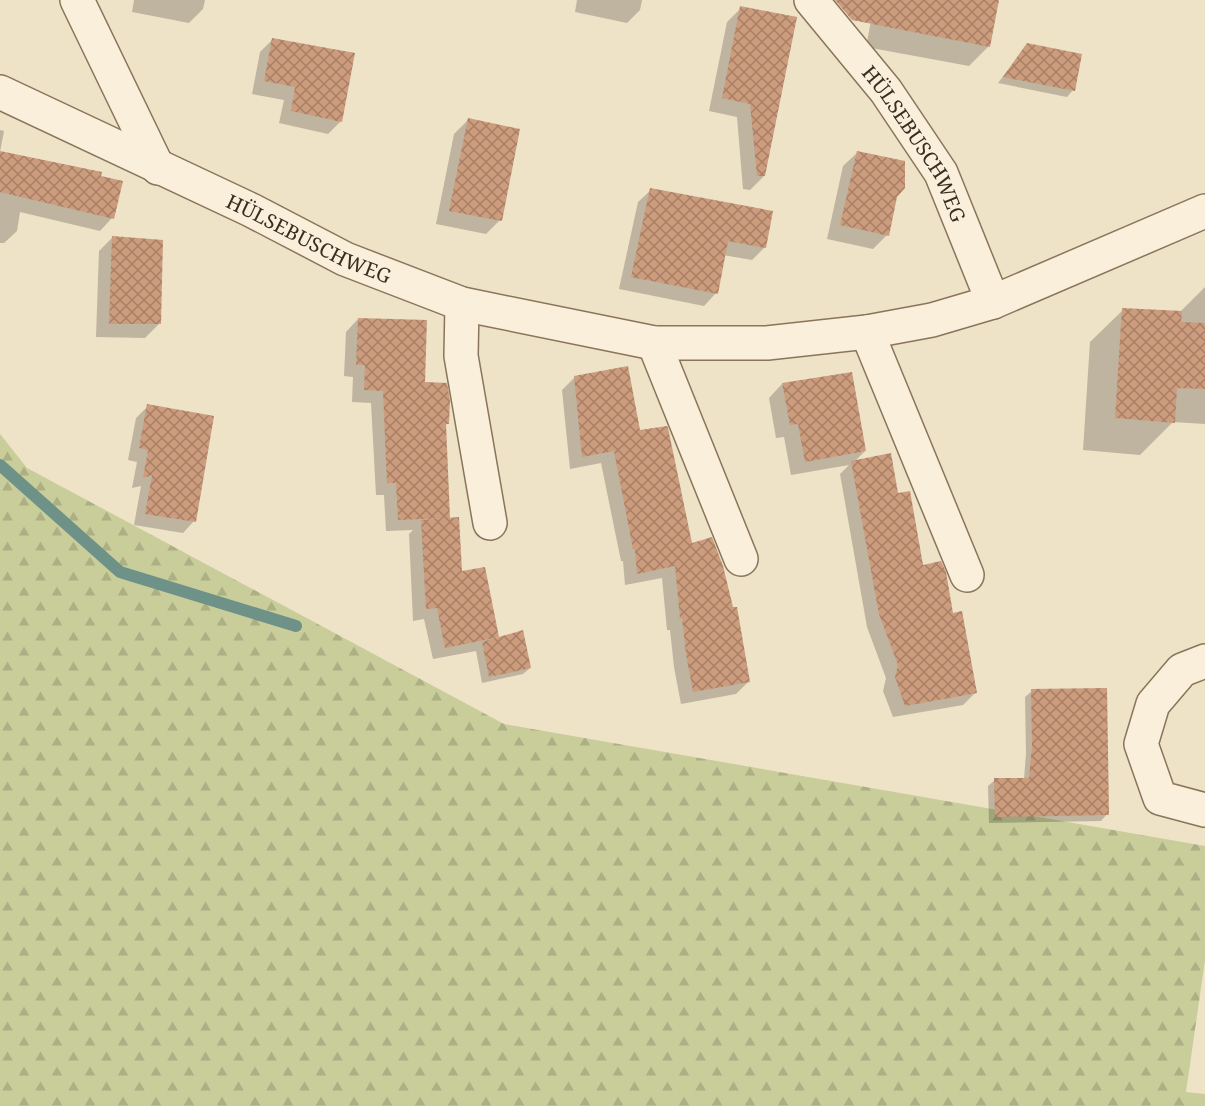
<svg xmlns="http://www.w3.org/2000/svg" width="1205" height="1106" viewBox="0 0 1205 1106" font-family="'Noto Serif',serif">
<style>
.forest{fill:url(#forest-firs)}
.shadow{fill:#0003}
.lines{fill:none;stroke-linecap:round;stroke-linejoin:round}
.stream{stroke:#6e9188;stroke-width:12}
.building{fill:url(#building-cross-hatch)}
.minor-casing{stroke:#8a745c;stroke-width:36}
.minor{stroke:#f9efda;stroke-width:33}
.labels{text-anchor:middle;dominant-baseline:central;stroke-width:4.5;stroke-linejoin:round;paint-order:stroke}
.street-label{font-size:20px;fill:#3b2c20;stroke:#f6ecd7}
</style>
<defs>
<pattern id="forest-firs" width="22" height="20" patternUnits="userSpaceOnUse" patternTransform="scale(1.5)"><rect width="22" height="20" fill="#c8cd9a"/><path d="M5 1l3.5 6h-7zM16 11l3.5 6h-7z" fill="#adb084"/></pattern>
<pattern id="building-cross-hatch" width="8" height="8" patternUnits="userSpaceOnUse" patternTransform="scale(1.5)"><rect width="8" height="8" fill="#cc9c7d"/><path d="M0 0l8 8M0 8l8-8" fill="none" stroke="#a77f66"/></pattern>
</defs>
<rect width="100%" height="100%" fill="#eee2c7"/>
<polygon class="forest" points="0,434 27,468 504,724 1205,846 1205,960 1186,1092 1205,1094 1205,1106 0,1106"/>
<g class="shadow">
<polygon points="134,0 205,0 203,9 189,23 132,12"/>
<polygon points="577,0 642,0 640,10 627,23 575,12"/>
<polygon points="875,0 998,0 989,46 969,66 866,47"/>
<polygon points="741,8 764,176 750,190 743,189 737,117 709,111 727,22"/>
<polygon points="273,39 341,121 328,134 279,123 284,100 252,94 260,52"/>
<polygon points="1027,45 1073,90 1067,97 998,83"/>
<polygon points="468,120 500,220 486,234 436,224 454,134"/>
<polygon points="0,130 4,131 0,152 112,218 100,231 20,212 17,231 4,243 0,243"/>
<polygon points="857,153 896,196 887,235 873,249 827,239 843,166"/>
<polygon points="651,190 765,247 752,260 723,255 716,293 704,306 619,289 638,202"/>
<polygon points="113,237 159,324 145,338 96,337 99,251"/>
<polygon points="1205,287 1205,424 1173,422 1140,455 1083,450 1090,342 1123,310 1179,313"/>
<polygon points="358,319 423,384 448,423 444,427 448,517 461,573 498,636 493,641 530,668 523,674 482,683 476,651 433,659 424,619 413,621 409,534 413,530 386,531 384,495 376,495 371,403 352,402 353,377 344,376 346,332"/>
<polygon points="575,377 639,432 691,545 749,681 736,694 681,704 674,667 670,630 667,630 662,578 625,585 623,561 621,561 601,463 570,469 562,390"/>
<polygon points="782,384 865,451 854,462 897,495 922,566 952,615 976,692 963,705 893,717 883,691 886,678 867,627 840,474 849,465 791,475 784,437 776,438 769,398"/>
<polygon points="148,406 194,521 183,533 134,525 141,486 132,488 137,462 128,460 136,418"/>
<polygon points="1032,691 1107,814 1101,821 989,823 988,786 995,780 1024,779 1026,754 1025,697"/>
</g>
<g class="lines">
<polyline class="stream" points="0,465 120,572 296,626"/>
</g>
<g class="building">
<polygon points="835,0 999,0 990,47 852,20"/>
<polygon points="740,6 797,17 765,176 757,176 750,104 722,98"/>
<polygon points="272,38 355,53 342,122 291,111 295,87 264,81"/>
<polygon points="1027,43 1082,54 1075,91 1003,77"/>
<polygon points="468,118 520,129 502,221 449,211"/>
<polygon points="0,151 102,172 101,176 123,181 114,219 0,192"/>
<polygon points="857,151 905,161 905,188 897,197 889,236 840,225"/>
<polygon points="650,188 773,211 766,248 728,241 718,294 631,277"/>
<polygon points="112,236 163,240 161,324 109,324"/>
<polygon points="1122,308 1182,311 1181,322 1205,323 1205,389 1177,388 1175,423 1115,418"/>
<polygon points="358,318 427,320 425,382 447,383 450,400 449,424 446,424 450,518 398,520 396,483 387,483 383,391 364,390 365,365 356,365"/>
<polygon points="628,366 640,430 667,426 668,428 692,543 712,537 723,566 733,607 737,607 750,682 693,692 686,654 682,618 680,619 675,566 637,574 635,549 633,549 614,451 582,457 574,376"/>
<polygon points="852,372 866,451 805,462 798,424 790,425 782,383"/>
<polygon points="147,404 214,416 196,522 145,514 152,475 143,478 148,450 139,448"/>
<polygon points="891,453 898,493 910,491 923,565 941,561 946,572 953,613 962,611 977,693 905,706 895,677 898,665 879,614 851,461"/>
<polygon points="459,517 462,571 485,567 499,637 445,648 437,608 426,609 421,520"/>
<polygon points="523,630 531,668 489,677 482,642"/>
<polygon points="1107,688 1109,815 995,817 994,778 1029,778 1032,746 1031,689"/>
</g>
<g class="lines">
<defs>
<g id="minor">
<polyline points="77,0 158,168"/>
<path id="s1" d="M811,0L886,91L941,173L993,302"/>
<path id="s2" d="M0,92L251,210L345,259L462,304L654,343H767L867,332L932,320L993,302L1205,211"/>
<polyline points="462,304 461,356 490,523"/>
<polyline points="867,332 967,575"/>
<polyline points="654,343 741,559"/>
<polyline points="1205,661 1182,670 1153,704 1141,744 1160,798 1205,810"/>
</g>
</defs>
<use href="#minor" class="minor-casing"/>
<use href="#minor" class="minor"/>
</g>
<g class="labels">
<g class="street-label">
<text stroke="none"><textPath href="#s1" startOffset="178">HÜLSEBUSCHWEG</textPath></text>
<text stroke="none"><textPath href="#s2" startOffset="342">HÜLSEBUSCHWEG</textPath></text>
</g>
</g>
</svg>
